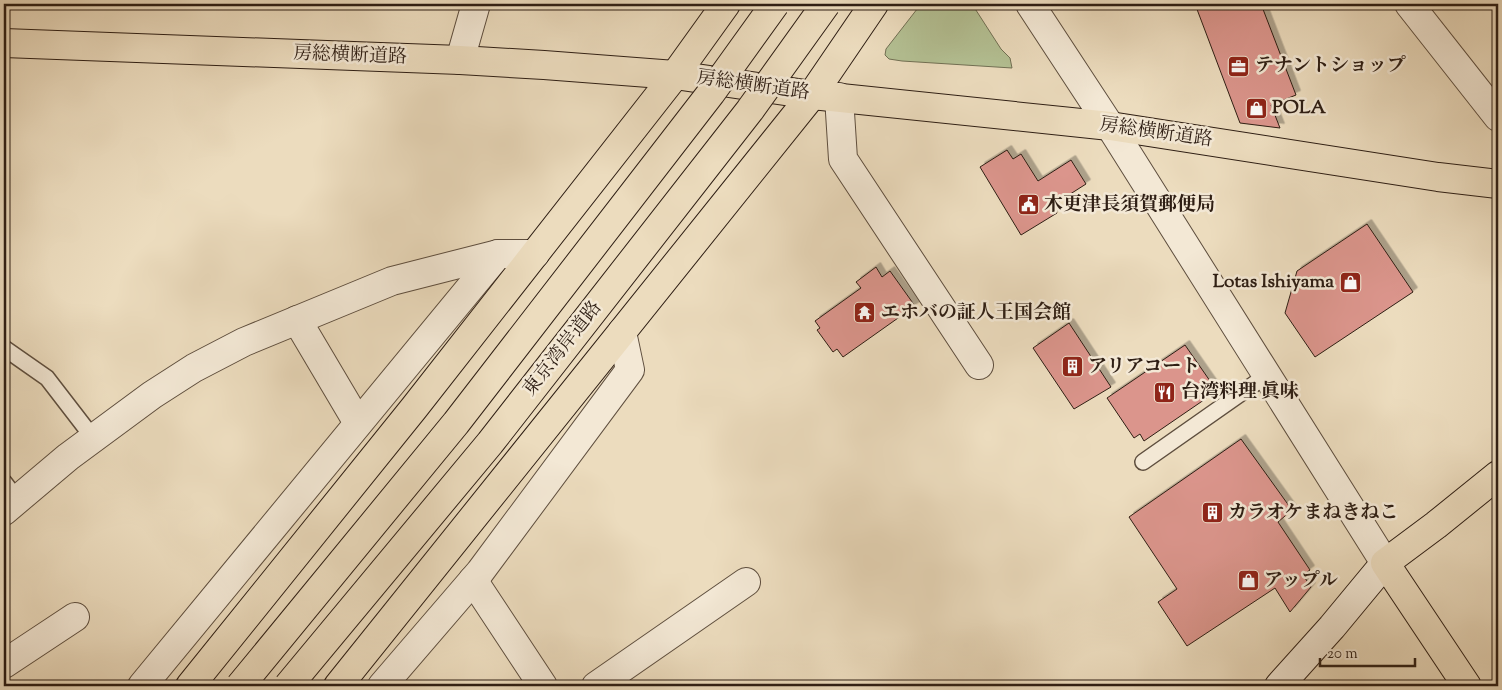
<svg xmlns="http://www.w3.org/2000/svg" width="1502" height="690" viewBox="0 0 1502 690" font-family="'Sorts Mill Goudy','Noto Serif JP',serif">
<style>
.green{fill:#b4c194;stroke:#717054}
.building{fill:#db958c;stroke:#2e1e14;filter:url(#shadow)}
.lines{fill:none;stroke-linecap:round;stroke-linejoin:round}
.service-casing{stroke:#5e4e3e;stroke-width:18}
.minor-casing{stroke:#5e4e3e;stroke-width:30}
.tertiary-casing{stroke:#5e4e3e;stroke-width:30}
.secondary-casing{stroke:#2e1e14;stroke-width:30}
.primary-casing{stroke:#2e1e14;stroke-width:30}
.trunk-casing{stroke:#2e1e14;stroke-width:30}
.service{stroke:#f3e8d5;stroke-width:15}
.minor{stroke:#f3e8d5;stroke-width:28}
.tertiary{stroke:#f3e8d5;stroke-width:28}
.secondary{stroke:#f3e8d5;stroke-width:28}
.primary{stroke:#ecdcbe;stroke-width:28}
.trunk{stroke:#ecdcbe;stroke-width:28}
.trunk-bridge-casing{stroke:#2e1e14;stroke-width:30;stroke-linecap:butt}
.trunk-bridge{stroke:#ecdcbe;stroke-width:28}
.labels{text-anchor:middle;dominant-baseline:central;stroke-width:5;stroke-linejoin:round;paint-order:stroke}
.street-label{font-size:19px;fill:#2e1e14;stroke:#f3e8d5}
.poi-label{font-size:19px;font-weight:bold;fill:#2e1e14;stroke:#f3e8d5;text-anchor:start}
</style>
<defs>
<filter id="shadow"><feDropShadow dx="4.5" dy="-4.5" stdDeviation="0" flood-color="#0004"/></filter>
</defs>
<rect width="100%" height="100%" fill="#ecdcbe"/>
<filter id="stains"><feTurbulence type="fractalNoise" baseFrequency=".004" numOctaves="4"/><feColorMatrix values="0 0 0 0 .2 0 0 0 0 .09 0 0 0 0 .02 0 0 0 .5 -.17"/></filter>
<radialGradient id="worn" r=".72"><stop offset=".6" stop-color="#630" stop-opacity="0"/><stop offset="1" stop-color="#630" stop-opacity=".3"/></radialGradient>
<polygon class="green" points="921,4 972,4 1001,49 1010,58 1012,68 902,61 889,59 885,55 886,49"/>
<g class="building">
<polygon points="1195,4 1261,4 1296,95 1271,105 1280,128 1240,123"/>
<polygon points="1007,150 1013,159 1021,154 1038,181 1071,160 1086,184 1053,205 1057,213 1021,235 980,167"/>
<polygon points="1367,224 1413,292 1315,357 1285,313 1297,271"/>
<polygon points="876,267 882,277 890,271 915,306 843,357 837,349 833,352 817,330 820,328 815,321 861,288 856,282"/>
<polygon points="1069,323 1111,387 1074,409 1033,348"/>
<polygon points="1185,345 1217,391 1144,441 1140,434 1134,438 1107,398"/>
<polygon points="1241,439 1292,510 1278,522 1310,570 1303,575 1311,587 1290,612 1275,588 1187,646 1158,602 1177,589 1129,517"/>
</g>
<g class="lines">
<defs>
<g id="service">
<polyline points="4,348 47,378 94,439"/>
<polyline points="1143,462 1267,375"/>
<polyline points="4,482 17,499"/>
</g>
<g id="minor">
<polyline points="1409,4 1498,117"/>
<polyline points="460,60 476,4"/>
<polyline points="839,97 843,159 979,365"/>
<polyline points="297,320 358,423"/>
<polyline points="4,511 68,457 152,395 194,368 244,342 392,281 498,254"/>
<polyline points="473,580 543,686"/>
<polyline points="4,664 75,617"/>
<polyline points="142,686 498,254 535,254"/>
<polyline points="382,686 480,572 630,370 622,332"/>
<polyline points="596,686 746,582"/>
</g>
<polyline id="tertiary" points="1030,4 1110,126 1385,563"/>
<polyline id="secondary" points="1279,686 1332,627 1385,563"/>
<g id="primary">
<polyline points="812,95 1110,126 1438,177 1498,184"/>
<polyline points="1467,686 1385,563 1436,525 1498,475"/>
</g>
<g id="trunk">
<polyline points="4,43 460,60 544,65 675,75 812,95"/>
<polyline points="190,686 414,408 675,75 726,4"/>
<polyline points="338,686 812,95 874,4"/>
</g>
</defs>
<use href="#service" class="service-casing"/>
<use href="#minor" class="minor-casing"/>
<use href="#tertiary" class="tertiary-casing"/>
<use href="#secondary" class="secondary-casing"/>
<use href="#primary" class="primary-casing"/>
<use href="#trunk" class="trunk-casing"/>
<use href="#service" class="service"/>
<use href="#minor" class="minor"/>
<use href="#tertiary" class="tertiary"/>
<use href="#secondary" class="secondary"/>
<use href="#primary" class="primary"/>
<use href="#trunk" class="trunk"/>
<defs>
<g id="trunk-bridge">
<polyline points="240,686 456,423 711,93 775,4"/>
<polyline points="288,686 490,443 750,110 826,4"/>
</g>
</defs>
<use href="#trunk-bridge" class="trunk-bridge-casing"/>
<use href="#trunk-bridge" class="trunk-bridge"/>
</g>
<defs>
<symbol id="office-square" viewBox="-11 -11 22 22"><rect x="-9" y="-9" width="18" height="18" rx="4" fill="#8f2418" stroke="#f3e8d5"/><path d="M-6-3h4V-5.5h4V-3h4V5H-6ZM-1-4.5V-3h2v-1.5ZM-6 0V1H6V0Z" fill="#fff"/></symbol>
<symbol id="shop-square" viewBox="-11 -11 22 22"><rect x="-9" y="-9" width="18" height="18" rx="4" fill="#8f2418" stroke="#f3e8d5"/><path d="M-5-2.5h2.3a2.7 3.5 0 0 1 5.4 0H5L5.5 6h-11ZM-1.5-2.5h3a1.5 2.3 0 0 0-3 0Z" fill="#fff"/></symbol>
<symbol id="civic-square" viewBox="-11 -11 22 22"><rect x="-9" y="-9" width="18" height="18" rx="4" fill="#8f2418" stroke="#f3e8d5"/><path d="M-.6-6.5H3V-4.5H.6V-3L4-1V1h2V6H-6V1h2V-1L-.6-3ZM-1.2 2.5V6h2.4V2.5Z" fill="#fff"/></symbol>
<symbol id="temple-square" viewBox="-11 -11 22 22"><rect x="-9" y="-9" width="18" height="18" rx="4" fill="#8f2418" stroke="#f3e8d5"/><path d="M0-6L5-2H3V0L6.5 2.5H4V6H1.5V3h-3V6H-4V2.5H-6.5L-3 0V-2H-5Z" fill="#fff"/></symbol>
<symbol id="building-square" viewBox="-11 -11 22 22"><rect x="-9" y="-9" width="18" height="18" rx="4" fill="#8f2418" stroke="#f3e8d5"/><path d="M-4-6H4V6H1V3H-1V6H-4ZM-2.5-4.3h1.7v1.8h-1.7ZM.8-4.3h1.7v1.8H.8ZM-2.5-1h1.7V.8h-1.7ZM.8-1h1.7V.8H.8Z" fill="#fff"/></symbol>
<symbol id="restaurant-square" viewBox="-11 -11 22 22"><rect x="-9" y="-9" width="18" height="18" rx="4" fill="#8f2418" stroke="#f3e8d5"/><path d="M-5-6h1v4h1v-4h1v4h1v-4h1v5L-1.5 .5V6h-2V.5L-5-1ZM5-6V6H3V1.5H1.5Q1.5-4 5-6Z" fill="#fff"/></symbol>
</defs>
<g fill-rule="evenodd">
<use href="#office-square" x="1226" y="54" width="25" height="25"/>
<use href="#shop-square" x="1244" y="96" width="25" height="25"/>
<use href="#civic-square" x="1016" y="192" width="25" height="25"/>
<use href="#shop-square" x="1338" y="270" width="25" height="25"/>
<use href="#temple-square" x="852" y="300" width="25" height="25"/>
<use href="#building-square" x="1060" y="354" width="25" height="25"/>
<use href="#restaurant-square" x="1152" y="380" width="25" height="25"/>
<use href="#building-square" x="1200" y="500" width="25" height="25"/>
<use href="#shop-square" x="1236" y="568" width="25" height="25"/>
</g>
<g class="labels">
<g class="street-label">
<text transform="translate(350 56) rotate(2)">房総横断道路</text>
<text transform="translate(753 86) rotate(8)">房総横断道路</text>
<text transform="translate(1156 133) rotate(8)">房総横断道路</text>
<text transform="translate(563 349) rotate(-52)">東京湾岸道路</text>
</g>
<g class="poi-label">
<text x="1255" y="66">テナントショップ</text>
<text x="1272" y="108">POLA</text>
<text x="1044" y="205">木更津長須賀郵便局</text>
<text x="1334" y="282" text-anchor="end">Lotas Ishiyama</text>
<text x="881" y="313">エホバの証人王国会館</text>
<text x="1088" y="367">アリアコート</text>
<text x="1181" y="392">台湾料理 眞味</text>
<text x="1228" y="513">カラオケまねきねこ</text>
<text x="1264" y="581">アップル</text>
</g>
</g>
<rect width="1502" height="690" fill="none" stroke="#ecdcbe" stroke-width="20"/>
<rect x="5" y="5" width="1492" height="680" fill="none" stroke="#2e1e14" stroke-width="2.5"/>
<rect x="10" y="10" width="1482" height="670" fill="none" stroke="#2e1e14"/>
<path d="M1320 658v8h95v-8" fill="none" stroke="#2e1e14" stroke-width="2.5"/>
<text x="1327" y="658" font-size="15" fill="#2e1e14" stroke="#f3e8d5" stroke-width="4" paint-order="stroke">20 m</text>
<rect width="100%" height="100%" filter="url(#stains)"/>
<rect width="100%" height="100%" fill="url(#worn)"/>
</svg>
